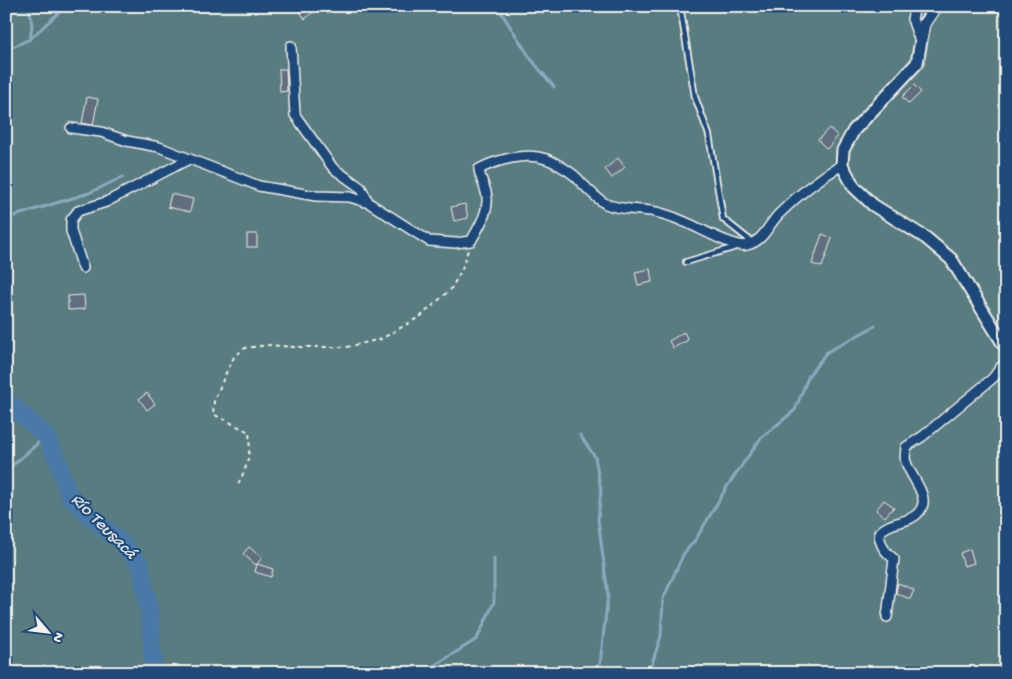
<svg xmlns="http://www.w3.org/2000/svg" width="1012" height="679" viewBox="0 0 1012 679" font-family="'Gochi Hand',sans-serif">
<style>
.green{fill:#587b80;stroke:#a6b6b4}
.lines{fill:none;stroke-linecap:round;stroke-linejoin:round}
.stream{stroke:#8da9c0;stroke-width:3}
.river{stroke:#4979a6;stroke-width:18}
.building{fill:#606e80;stroke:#f4f1e8}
.lane-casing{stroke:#f4f1e8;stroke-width:8}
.street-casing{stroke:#f4f1e8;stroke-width:12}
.secondary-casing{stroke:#f4f1e8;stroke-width:15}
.path{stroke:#f4f1e8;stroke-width:2;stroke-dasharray:4 4;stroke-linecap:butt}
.lane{stroke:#1f4a7a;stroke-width:4.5}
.street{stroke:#1f4a7a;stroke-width:9}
.secondary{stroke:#1f4a7a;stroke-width:11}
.labels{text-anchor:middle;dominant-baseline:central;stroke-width:4;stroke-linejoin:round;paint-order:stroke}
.water-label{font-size:18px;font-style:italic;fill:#dadfde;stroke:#1f4a7a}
</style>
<rect width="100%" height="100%" fill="#1f4a7a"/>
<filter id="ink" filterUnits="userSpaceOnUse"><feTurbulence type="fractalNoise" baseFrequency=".02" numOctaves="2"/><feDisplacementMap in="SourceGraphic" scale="10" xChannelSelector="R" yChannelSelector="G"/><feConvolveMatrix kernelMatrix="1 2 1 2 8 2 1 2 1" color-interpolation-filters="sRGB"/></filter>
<g filter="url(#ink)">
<rect class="green" x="6" y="6" width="1000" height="667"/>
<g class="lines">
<g class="stream">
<polyline points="29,6 32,25 30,39"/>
<polyline points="497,6 531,59 554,87"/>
<polyline points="6,50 30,39 66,6"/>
<polyline points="6,224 14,216 89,193 123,177"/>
<polyline points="580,435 595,457 601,490 598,519 608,595 599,673"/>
<polyline points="6,471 46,436"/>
<polyline points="429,673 432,667 477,639 494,602 494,558"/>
<polyline points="649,673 661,636 663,599 684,553 696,539 728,485 761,438 795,410 809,375 827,352 875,326"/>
</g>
<polyline class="river" points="6,400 46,436 57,459 69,495 90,516 120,541 140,564 149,609 154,669 157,673"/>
</g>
<g class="building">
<polygon points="304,6 320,6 305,19 299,10"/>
<polygon points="279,69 286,69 287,91 280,92"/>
<polygon points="914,85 921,92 909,104 902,97"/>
<polygon points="87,97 98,99 93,125 82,123"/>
<polygon points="829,128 838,136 827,149 818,140"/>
<polygon points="618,158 625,167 612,178 605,169"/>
<polygon points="171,194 193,199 190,212 168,207"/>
<polygon points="465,204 468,218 454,221 451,207"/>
<rect x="247" y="234" width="10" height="13"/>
<polygon points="822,234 832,238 822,267 812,264"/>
<polygon points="650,269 652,282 638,285 635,272"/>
<polygon points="84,295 85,309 68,310 68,296"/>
<polygon points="684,332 688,340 673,348 669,341"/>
<polygon points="147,393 155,404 147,410 139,399"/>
<polygon points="884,500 894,507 885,517 876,510"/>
<polygon points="249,547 262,558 256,565 243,554"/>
<polygon points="970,549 974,563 964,566 960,553"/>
<polygon points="257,564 273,569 271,577 255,572"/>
<polygon points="898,583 914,590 910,599 896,593"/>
</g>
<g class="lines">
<defs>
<g id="lane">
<polyline points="680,6 695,97 709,135 723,219 752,242"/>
<polyline points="686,262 736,247"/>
</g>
<g id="street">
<polyline points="915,6 912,19 921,44"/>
<polyline points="291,46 295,115 333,168 361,188 369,203"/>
<path d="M71,128L101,132L127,141L159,147L259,186L316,196L350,197L369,203L429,241L455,243L471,241C479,227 491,209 486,192C484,184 480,178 479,169C497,160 525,152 546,159C553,161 569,171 575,176C585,186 594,197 606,204C620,210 637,209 651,211C661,213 671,216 680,220C695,225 734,249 747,245C764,241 768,225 779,214C798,195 819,178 842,165"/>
<polyline points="83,268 71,231 71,220 78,211 106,202 189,159"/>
<path d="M887,617L894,559C884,551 880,545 879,533C891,520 907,524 917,514C934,499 911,479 906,462C904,458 906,452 906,447L923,436L993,378L1001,367L1006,364"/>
</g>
<polyline id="secondary" points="936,6 924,24 917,63 854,130 843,150 842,165 854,187 873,205 926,238 951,259 1006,348"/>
</defs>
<use href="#lane" class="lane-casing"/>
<use href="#street" class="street-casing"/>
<use href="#secondary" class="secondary-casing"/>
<path class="path" d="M238,484C248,465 251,454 249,432L213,414L214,401L226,373L234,357L245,348L270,345L293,347H347L381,339L421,316L451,289L462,269L468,250"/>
<use href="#lane" class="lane"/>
<use href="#street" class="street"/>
<use href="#secondary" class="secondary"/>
</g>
</g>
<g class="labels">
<g class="water-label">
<text transform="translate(103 527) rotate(45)">Río Teusacá</text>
</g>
</g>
<rect width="1012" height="679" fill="none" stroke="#1f4a7a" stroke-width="25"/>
<rect x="12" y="12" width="987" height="654" fill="none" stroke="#f4f1e8" stroke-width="2" filter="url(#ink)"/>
<g transform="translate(48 632) rotate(118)" stroke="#1f4a7a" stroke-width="4" paint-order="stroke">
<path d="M0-4L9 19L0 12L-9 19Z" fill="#f4f1e8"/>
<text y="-8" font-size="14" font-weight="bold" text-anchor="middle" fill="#f4f1e8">N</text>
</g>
</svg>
